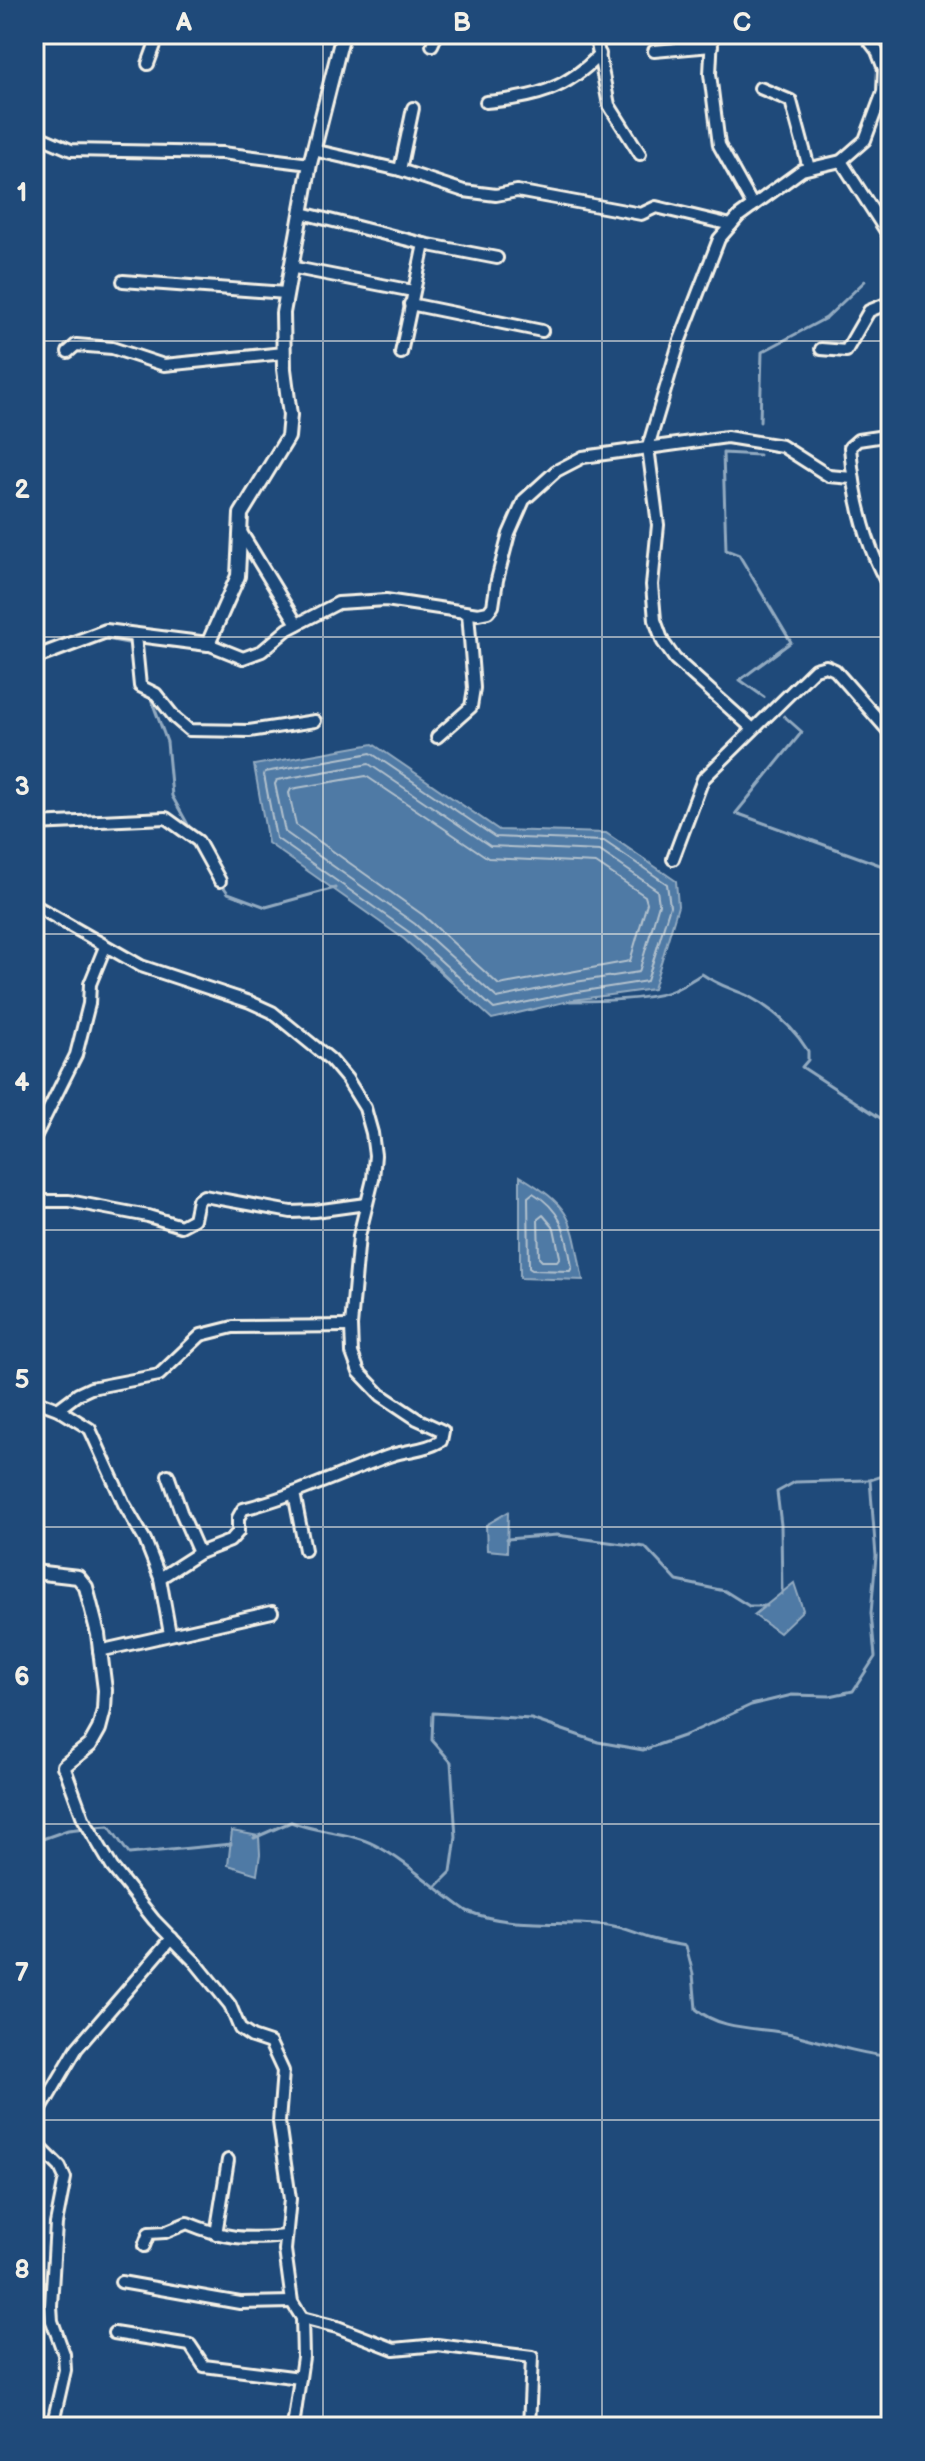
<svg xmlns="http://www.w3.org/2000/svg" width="925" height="2461" viewBox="0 0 925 2461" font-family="'Balsamiq Sans',sans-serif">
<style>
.water{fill:#507aa5;stroke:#92aac0;stroke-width:2}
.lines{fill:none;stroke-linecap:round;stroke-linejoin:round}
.shore{stroke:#b2c1cd;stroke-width:2}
.stream{stroke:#92aac0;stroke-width:3}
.minor-casing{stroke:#f4f1e8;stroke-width:16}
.tertiary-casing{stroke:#f4f1e8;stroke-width:18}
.minor{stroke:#1f4a7a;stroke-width:10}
.tertiary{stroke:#1f4a7a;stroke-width:12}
.grid{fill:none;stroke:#f4f1e8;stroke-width:2;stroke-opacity:0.55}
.neatline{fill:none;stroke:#f4f1e8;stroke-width:3}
.grid-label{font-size:26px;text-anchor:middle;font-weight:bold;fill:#f4f1e8}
</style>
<rect width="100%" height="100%" fill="#1f4a7a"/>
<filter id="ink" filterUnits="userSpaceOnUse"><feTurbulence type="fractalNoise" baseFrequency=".0125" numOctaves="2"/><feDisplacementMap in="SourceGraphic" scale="16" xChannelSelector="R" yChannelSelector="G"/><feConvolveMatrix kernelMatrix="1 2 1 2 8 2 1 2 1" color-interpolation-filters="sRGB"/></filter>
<g filter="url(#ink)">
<g class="water">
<polygon points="373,744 499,830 606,833 676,881 678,906 653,989 573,1000 492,1019 404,939 268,843 254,765"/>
<path d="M520,1176C575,1209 571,1220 583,1280L520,1278Z"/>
<polygon points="508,1512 507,1552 487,1550 486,1525"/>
<polygon points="794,1583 803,1610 779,1633 754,1615"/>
<polygon points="232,1831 259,1836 260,1854 257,1874 228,1865"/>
</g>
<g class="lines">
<g class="shore">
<polygon points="371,753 495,837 604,841 667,884 670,906 647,981 571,993 494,1009 409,932 276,838 264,775 265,772"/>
<polygon points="369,764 490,846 600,851 657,890 659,904 639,972 569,983 497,998 415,924 285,832 275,784 277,780"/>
<polygon points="366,776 488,858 596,863 645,896 647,903 630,961 499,985 423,915 296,825 289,793 291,789"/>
<path d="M533,1193C564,1211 566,1235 572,1267L570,1271L532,1270L529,1268L528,1197Z"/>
<polygon points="543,1215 554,1228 560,1257 557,1261 542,1261 539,1258 538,1219"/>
</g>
<g class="stream">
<polyline points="760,422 762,352 826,318 865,281"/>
<polyline points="759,455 723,453 726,550 739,555 791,642 740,680 764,697"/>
<polyline points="93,642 106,639 133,644"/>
<polyline points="150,696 167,742 172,796 192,832"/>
<polyline points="784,716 802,732 736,813 891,869"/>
<polyline points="221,883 228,893 266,907 335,888"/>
<polyline points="431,962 451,981"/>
<path d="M570,1001C594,1001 653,1000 674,990C684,986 693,979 702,974C719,986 731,988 748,996C773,1009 793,1027 808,1051V1060L802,1067L891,1125"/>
<polyline points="507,1539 557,1535 645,1547 677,1581 725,1591 749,1606 767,1606"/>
<polyline points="782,1594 781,1525 777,1492 795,1482 868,1480"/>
<polyline points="94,1827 109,1826 129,1854 231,1844"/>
<path d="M254,1838L291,1822C318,1833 350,1832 375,1845C406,1861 438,1891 467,1911C512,1929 561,1920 608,1926C625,1928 639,1936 656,1940C666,1943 676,1944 686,1946L693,1974L696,2009C721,2031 761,2027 792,2034C826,2043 857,2053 891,2057"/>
<polyline points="34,1842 68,1830 86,1828"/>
<polyline points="436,1887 451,1872 456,1837 451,1762 432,1740 433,1713 531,1719 598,1742 643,1750 686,1735 751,1705 792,1695 830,1696 853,1691 875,1657 871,1613 876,1556 870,1480 891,1473"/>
<polyline points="886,2427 891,2378"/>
</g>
<defs>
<g id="minor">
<polyline points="595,34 609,105 640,154"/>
<polyline points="712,34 710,74 719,145 753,206"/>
<polyline points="432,45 437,34"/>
<polyline points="654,51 712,46"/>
<polyline points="148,64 159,34"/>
<polyline points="760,88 791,101 809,168"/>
<path d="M486,102C534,98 566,90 600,54"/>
<polyline points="34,134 71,150 222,153 310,164"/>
<polyline points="313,150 400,170 413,108"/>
<polyline points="841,161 891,239"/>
<polyline points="400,170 464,191 496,195 517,191 641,214 656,207 731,225"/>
<polyline points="302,213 424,244 497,258"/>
<polyline points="290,267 413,291"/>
<polyline points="123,281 286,293"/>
<polyline points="410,304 542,331"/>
<polyline points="821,349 846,351 869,311 891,302"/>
<polyline points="68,352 76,345 112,348 164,365 284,353"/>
<polyline points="401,353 424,244"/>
<path d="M891,435L858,440L850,447C854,496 865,547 891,590"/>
<polyline points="241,532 297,624"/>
<polyline points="135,635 140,686 156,694 175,718 189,730 249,731 315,721"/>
<polyline points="208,644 243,658 262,651 288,629 338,603 386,600 478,614 488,612 493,606 497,580 509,534 524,500 556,471 583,457 727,437 782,446 829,476 852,478"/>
<polyline points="753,729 675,659 663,642 655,620 652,585 658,525 648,447 680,340 719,239 739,216 802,170 841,161 865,140 883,92 884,69 877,51 864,34"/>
<polyline points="437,737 471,707 474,688 468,613"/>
<polyline points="34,824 166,818 198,841 220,881"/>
<polyline points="673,859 703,779 815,669 826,666 835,670 891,734"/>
<path d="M34,905L141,966L250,1002L272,1012L331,1060L347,1079L365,1108L372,1133L375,1155L373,1179L359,1236L351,1326L352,1353L359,1372L381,1395L417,1419L443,1431L441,1441C426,1450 408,1450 392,1455C342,1472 295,1496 243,1509L238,1518V1532L230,1541L199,1553L160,1578"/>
<polyline points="34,1139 76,1055 89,1004 90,984 105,947"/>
<polyline points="34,1201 69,1201 148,1216 181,1226 194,1219 198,1200 204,1196 291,1212 315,1211 366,1204"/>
<polyline points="34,1400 58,1409 90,1429 124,1504 145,1540 160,1578 170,1634"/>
<polyline points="58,1409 78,1394 91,1388 159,1375 201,1335 233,1327 351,1326"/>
<polyline points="168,1475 181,1512 199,1553"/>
<polyline points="294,1493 305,1550"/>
<polyline points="99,1651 272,1612"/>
<polyline points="64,1766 83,1818 112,1867 154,1920 196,1963 230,2005 240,2029 252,2037 270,2043 283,2071 279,2122 290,2199 285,2250 292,2302 302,2318 303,2357 293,2427"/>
<polyline points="34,2121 77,2048 172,1938"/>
<polyline points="34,2141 60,2167 65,2178 56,2224 51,2306 52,2321 64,2354 65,2370 52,2427"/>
<polyline points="216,2234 228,2160"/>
<path d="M144,2246L149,2233L165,2232L187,2223C226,2239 245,2240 286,2236"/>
<polyline points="121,2282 240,2303 292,2302"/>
<polyline points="302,2318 337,2327 394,2349 437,2345 532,2357 529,2427"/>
<polyline points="114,2333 190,2345 204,2366 300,2378"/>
</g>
<g id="tertiary">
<polyline points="34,658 106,631 208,644 238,576 241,514 288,437 290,415 284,369 283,313 310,164 343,34"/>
<polyline points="34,784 34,788"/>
<polyline points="34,1572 78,1577 86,1587 98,1634 105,1690 104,1710 99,1729 90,1745 64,1766"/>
</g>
</defs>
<use href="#minor" class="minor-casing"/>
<use href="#tertiary" class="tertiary-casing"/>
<use href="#minor" class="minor"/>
<use href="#tertiary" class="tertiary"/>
</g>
</g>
<path class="grid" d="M323,34V2427M602,34V2427M34,341H891M34,637H891M34,934H891M34,1230H891M34,1527H891M34,1824H891M34,2120H891"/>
<rect width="925" height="2461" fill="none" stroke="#1f4a7a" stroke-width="88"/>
<rect x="44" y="44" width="837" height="2373" class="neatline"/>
<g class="grid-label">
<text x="184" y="31">A</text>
<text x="462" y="31">B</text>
<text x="742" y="31">C</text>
<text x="22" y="201">1</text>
<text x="22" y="498">2</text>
<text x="22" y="795">3</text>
<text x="22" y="1091">4</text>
<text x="22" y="1388">5</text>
<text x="22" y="1685">6</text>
<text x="22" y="1981">7</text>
<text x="22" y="2278">8</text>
</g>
</svg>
